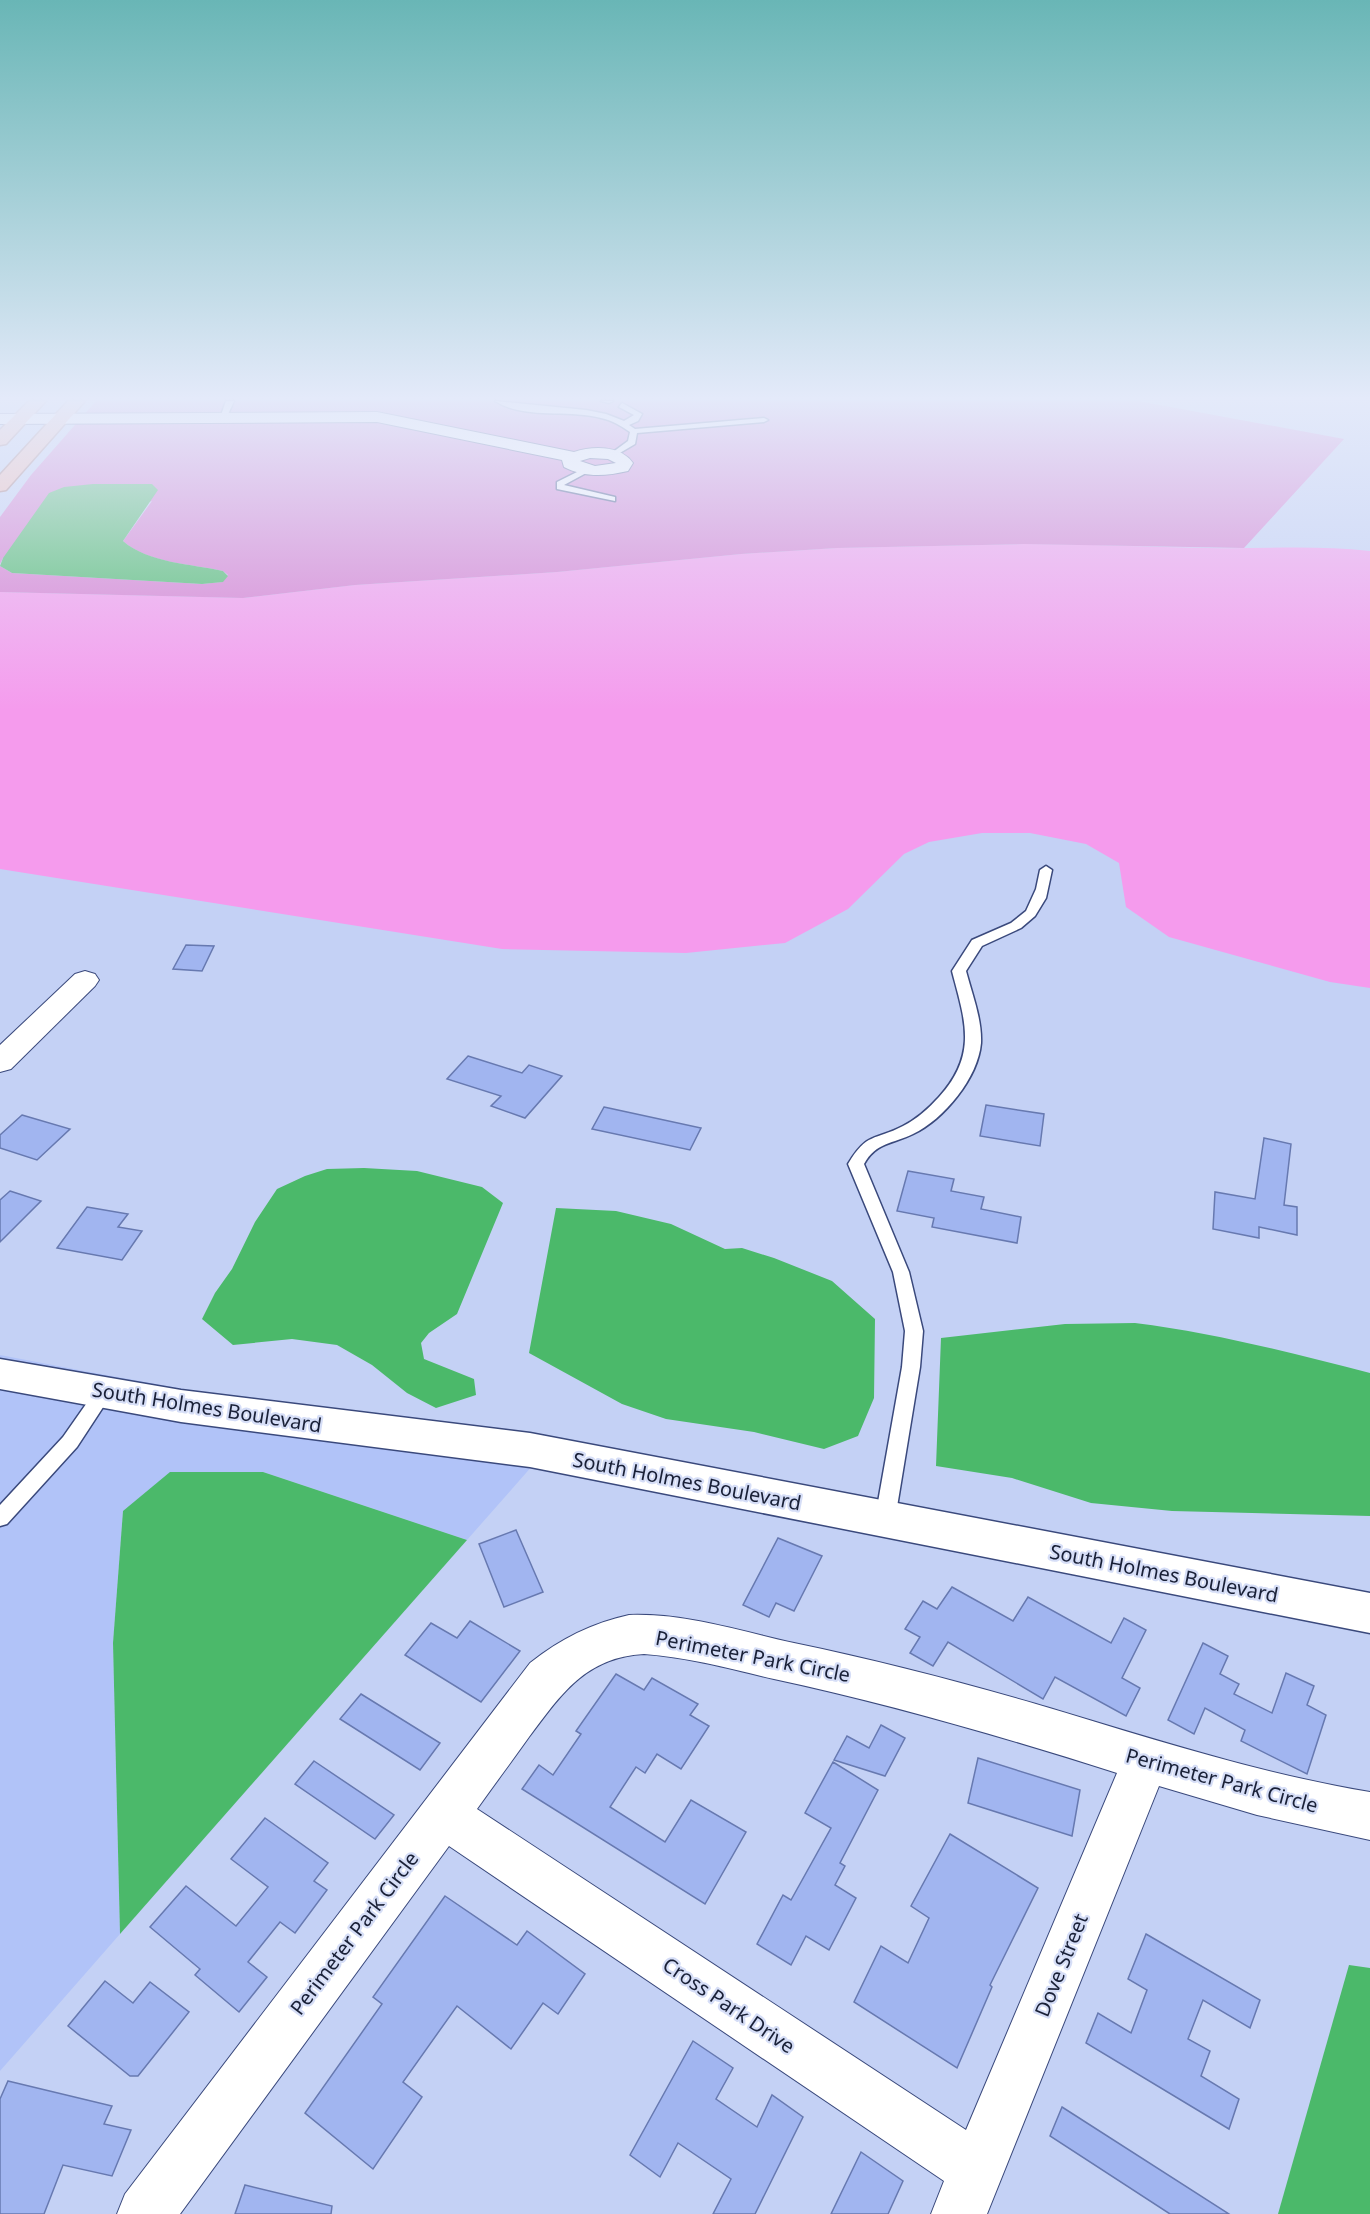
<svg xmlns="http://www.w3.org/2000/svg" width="1370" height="2214" viewBox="0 0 1370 2214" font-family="'Noto Sans',sans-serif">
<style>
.built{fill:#b1c3f8}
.green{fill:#f59bed}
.forest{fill:#d77cd0}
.water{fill:#4bb96a}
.building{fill:#a1b5f0;stroke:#6779b0;stroke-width:1.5}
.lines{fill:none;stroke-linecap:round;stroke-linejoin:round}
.service-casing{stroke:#3a497c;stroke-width:3}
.minor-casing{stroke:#3a497c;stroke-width:2}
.secondary-casing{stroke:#3a497c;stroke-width:3}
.trunk-casing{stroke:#a77877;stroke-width:3}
.service{fill:#fff;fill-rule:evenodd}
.minor{fill:#fff;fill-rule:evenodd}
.secondary{fill:#fff;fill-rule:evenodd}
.trunk{fill:#f6b8ae;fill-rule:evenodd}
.labels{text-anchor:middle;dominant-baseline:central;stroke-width:4.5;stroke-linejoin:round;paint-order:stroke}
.near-street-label{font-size:20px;fill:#192037;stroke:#d6def7}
</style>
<rect width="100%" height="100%" fill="#c4d1f5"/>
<g class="built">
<polygon points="0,1355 84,1371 267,1404 186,1393 0,1360"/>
<polygon points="0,1388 533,1465 467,1540 263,1472 123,1511 113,1643 120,1934 0,2071"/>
</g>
<path class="green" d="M1024,544C1086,544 1147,547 1209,548C1263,549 1316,545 1370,551V988L1330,982L1169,937L1126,907L1119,863L1086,844L1030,833H982L929,842L904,854L848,909L785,943L686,953L502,949L0,869V592L244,598L355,585L557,572L741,554L837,548Z"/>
<path class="forest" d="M96,401H1138L1344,439L1244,548L1024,544L837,548L741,554L557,572L355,585L243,598L0,592V566L12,573L202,584L222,582L228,575L223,571C191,564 147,563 123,541L152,501L3,558L0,564V517L31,475Z"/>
<g class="water">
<path d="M93,484H152L158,490L123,541C148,563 192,564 223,571L228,576L223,582L202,584L12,573L0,566L3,558L49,493L64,487Z"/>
<polygon points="364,1168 417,1171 482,1187 503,1203 457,1314 429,1333 421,1343 424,1359 474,1379 476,1395 436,1408 407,1393 372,1365 337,1345 292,1339 233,1345 202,1319 215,1293 232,1269 255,1222 277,1189 305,1176 327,1169"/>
<polygon points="556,1208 616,1211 671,1224 725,1249 742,1248 774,1258 832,1281 875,1319 874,1398 858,1436 824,1449 754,1432 666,1419 622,1404 529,1353"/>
<path d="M1135,1323C1215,1333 1292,1353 1370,1373V1516L1172,1511L1091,1503L1012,1478L936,1466L941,1338L1065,1324Z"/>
<polygon points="170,1472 263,1472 467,1540 120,1934 113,1643 123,1511"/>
<polygon points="1349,1965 1370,1968 1370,2214 1278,2214"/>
</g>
<g class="building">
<polygon points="186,945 214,946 202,971 173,969"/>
<polygon points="468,1056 522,1073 529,1065 562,1076 525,1118 491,1106 501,1096 447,1079"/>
<polygon points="986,1105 1044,1114 1040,1146 980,1136"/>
<polygon points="604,1107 701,1128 690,1150 592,1129"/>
<polygon points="22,1115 70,1129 37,1160 0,1148 0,1135"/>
<polygon points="1264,1138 1291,1144 1284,1205 1297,1207 1297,1235 1259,1227 1259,1238 1213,1229 1215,1192 1255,1199"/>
<polygon points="908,1171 954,1179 951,1191 984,1197 981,1209 1021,1217 1017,1243 932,1227 934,1218 897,1211"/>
<polygon points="10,1191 41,1201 0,1242 0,1200"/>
<polygon points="87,1207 128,1214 118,1227 142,1231 122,1260 57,1248"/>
<polygon points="516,1530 543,1592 504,1607 479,1544"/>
<polygon points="778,1538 822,1556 794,1611 776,1603 769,1617 743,1605"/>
<polygon points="952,1587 1013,1621 1028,1597 1111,1643 1124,1618 1146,1630 1122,1678 1140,1688 1126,1716 1055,1677 1043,1699 948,1642 933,1666 910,1653 920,1637 905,1629 923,1601 937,1609"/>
<polygon points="470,1621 520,1651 481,1702 405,1655 431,1623 457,1638"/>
<polygon points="1203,1643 1228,1656 1220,1674 1239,1684 1234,1694 1272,1713 1286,1673 1314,1686 1307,1705 1326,1715 1307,1774 1241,1741 1245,1730 1205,1708 1194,1734 1168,1720"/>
<polygon points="616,1674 644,1690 652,1678 698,1704 690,1715 709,1726 681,1769 657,1754 645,1773 636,1767 610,1807 665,1842 691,1800 746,1832 705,1904 522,1789 539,1765 553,1775 581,1734 576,1731"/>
<polygon points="361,1694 440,1743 420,1770 340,1719"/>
<polygon points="881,1725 905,1738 885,1776 834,1760 847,1736 869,1748"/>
<polygon points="978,1758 1080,1790 1072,1836 968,1803"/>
<polygon points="314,1761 394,1815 375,1839 295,1784"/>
<polygon points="833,1762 878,1790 840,1863 845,1866 835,1885 856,1898 829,1950 806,1936 791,1965 757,1944 783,1895 791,1900 831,1828 805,1813"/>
<polygon points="265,1818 328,1863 314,1881 327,1890 295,1933 280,1922 248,1962 267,1977 239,2012 195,1975 200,1969 150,1927 186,1886 236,1926 268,1887 231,1859"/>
<polygon points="950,1834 1038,1888 990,1985 992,1987 957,2068 854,2002 881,1946 908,1963 929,1918 911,1906"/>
<polygon points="445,1896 517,1945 527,1931 585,1974 558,2014 543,2003 511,2049 457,2006 403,2082 422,2097 373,2169 305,2113 382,2004 373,1997"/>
<polygon points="1146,1934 1260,2000 1250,2028 1203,2000 1188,2039 1210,2051 1201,2076 1239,2099 1229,2129 1086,2043 1098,2013 1131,2033 1147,1990 1128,1979"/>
<polygon points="105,1981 133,2003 150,1982 189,2012 138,2076 130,2076 68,2026"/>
<polygon points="693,2041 733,2068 716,2099 757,2127 772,2095 803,2117 755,2214 713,2214 731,2179 678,2143 660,2177 630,2155"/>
<polygon points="8,2081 112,2106 104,2124 131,2130 112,2176 63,2165 44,2214 0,2214 0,2099"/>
<polygon points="1062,2107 1229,2214 1170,2214 1050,2136"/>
<polygon points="861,2152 903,2181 888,2214 831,2214"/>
<polygon points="245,2185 332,2206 331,2214 235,2214"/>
</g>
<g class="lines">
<defs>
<g id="service">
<polygon points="226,401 234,401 225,421 219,421"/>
<path d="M495,401L586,410L606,414L624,421L634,415L619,407L622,403L642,414L638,421L629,425L635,429L764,418L768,420L764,422L637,433L635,444L613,457L609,455L628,441L630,432C621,426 612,420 601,418C568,409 525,420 495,401Z"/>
<polygon points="601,401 613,401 609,403"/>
<polygon points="585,468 589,470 588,472 564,485 615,497 615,501 557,489 557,482"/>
<path d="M1046,866L1052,870L1046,898L1035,916L1021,928L982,946L966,971C972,994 982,1019 981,1043C978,1078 944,1119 913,1134C893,1144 876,1142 864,1164L909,1272L923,1331L920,1367L895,1519L892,1525L885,1527L878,1525L875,1519L902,1367L905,1331L893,1272L848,1164C867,1132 874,1141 903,1126C917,1119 929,1108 939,1097C978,1054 965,1021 952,971L972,940L1011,923L1026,911L1036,889L1040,870Z"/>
<polygon points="104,1385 110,1387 113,1392 77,1447 7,1524 0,1526 0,1505 63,1437 98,1387"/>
</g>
<g id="minor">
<path d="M377,412L574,452C593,446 620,445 633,463L628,471C606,476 585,478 564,467L562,460L377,422L0,424V414ZM590,458L608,459L616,463L595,466L580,461Z"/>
<polygon points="85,971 95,974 99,980 95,986 11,1069 0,1072 0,1045 75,974"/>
<path d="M629,1615C685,1613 740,1631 794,1643C876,1660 957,1681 1036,1704C1147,1737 1256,1773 1370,1792V1840L1257,1815L1159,1786L987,2214H931L944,2181L449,1846L180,2214H117L125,2194L530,1663C560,1639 592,1623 629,1615ZM644,1654C688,1657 731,1669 774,1679C890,1704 1004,1737 1117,1773L966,2130L477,1809C494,1785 512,1761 529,1737C561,1694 586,1657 644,1654Z"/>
</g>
<polygon id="secondary" points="0,1359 181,1390 530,1433 1370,1593 1370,1633 530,1467 181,1422 0,1389"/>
<g id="trunk">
<polygon points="29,401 46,401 6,444 0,445 0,430"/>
<polygon points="68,401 85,401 6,490 0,491 0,475"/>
</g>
</defs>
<use href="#service" class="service-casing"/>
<use href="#minor" class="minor-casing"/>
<use href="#secondary" class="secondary-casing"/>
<use href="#trunk" class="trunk-casing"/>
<use href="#service" class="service"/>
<use href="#minor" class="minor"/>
<use href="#secondary" class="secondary"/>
<use href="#trunk" class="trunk"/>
</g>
<linearGradient id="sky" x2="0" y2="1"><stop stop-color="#69b6b6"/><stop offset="0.56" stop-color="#e4eafa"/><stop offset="1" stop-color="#e4eafa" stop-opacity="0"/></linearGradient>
<rect width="1370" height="711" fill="url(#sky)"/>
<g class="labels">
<g class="near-street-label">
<text transform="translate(207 1407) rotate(9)">South Holmes Boulevard</text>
<text transform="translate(687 1481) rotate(11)">South Holmes Boulevard</text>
<text transform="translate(1164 1573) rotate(11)">South Holmes Boulevard</text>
<text transform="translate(753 1656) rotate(11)">Perimeter Park Circle</text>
<text transform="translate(1222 1780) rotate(15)">Perimeter Park Circle</text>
<text transform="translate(354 1933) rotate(-53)">Perimeter Park Circle</text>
<text transform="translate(1061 1965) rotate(-68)">Dove Street</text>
<text transform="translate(729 2005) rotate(34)">Cross Park Drive</text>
</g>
</g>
</svg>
